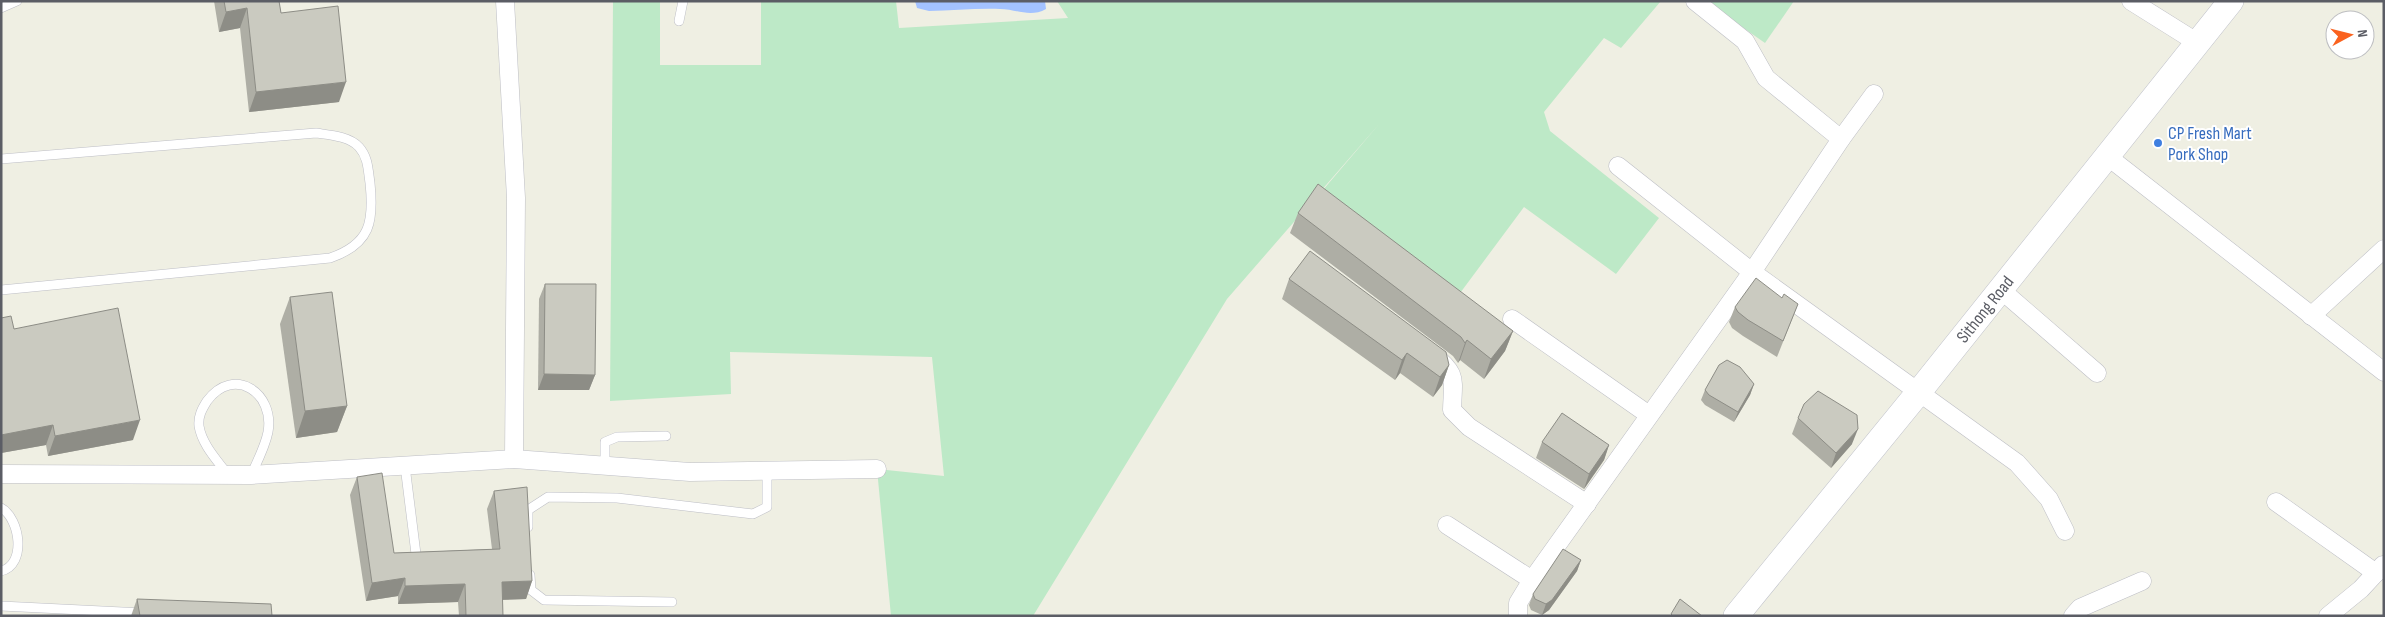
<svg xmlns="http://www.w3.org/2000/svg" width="2385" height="617" viewBox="0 0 2385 617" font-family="'Sofia Sans Condensed',sans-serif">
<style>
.green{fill:#bde9c7}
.water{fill:#a3c2ff}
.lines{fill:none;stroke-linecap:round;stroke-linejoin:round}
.lane-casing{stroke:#bdbec5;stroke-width:10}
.street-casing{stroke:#bdbec5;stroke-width:19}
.secondary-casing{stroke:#bfc1ca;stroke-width:26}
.lane{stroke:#fff;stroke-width:9}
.street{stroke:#fff;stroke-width:18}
.secondary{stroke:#fff;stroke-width:25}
.wall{fill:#aeaea5}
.shaded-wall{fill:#8d8d86}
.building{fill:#cacac0;stroke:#8d8d86}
.shop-dot{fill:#3f7fe0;stroke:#fff;stroke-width:2}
.labels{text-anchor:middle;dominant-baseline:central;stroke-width:4;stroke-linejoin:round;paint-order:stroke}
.shop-label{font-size:18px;fill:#366cbe;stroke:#fff;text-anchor:start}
.street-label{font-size:18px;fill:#5b5d65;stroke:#fff}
</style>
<rect width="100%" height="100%" fill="#efefe3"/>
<g class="green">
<polygon points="613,1 660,1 660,65 761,65 761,1 896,1 899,28 1068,18 1057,1 1661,1 1621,48 1604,38 1544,112 1550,131 1659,218 1616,274 1524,207 1449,308 1311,204 1380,123 1227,299 1033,616 891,616 877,469 944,476 932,357 730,352 731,394 610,401"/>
<polygon points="1705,1 1794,1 1765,43"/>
</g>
<path class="water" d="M915,1H1045L1046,9C1030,18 1016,9 1000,9C976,8 952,11 929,11L917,8Z"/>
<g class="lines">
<defs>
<g id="lane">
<polyline points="1,8 17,1"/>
<polyline points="679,21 683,1"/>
<path d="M1,159L316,133C329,135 349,136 359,147C368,157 368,169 370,183C374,221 371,244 330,258L1,290"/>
<polyline points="605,464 605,442 617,437 666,436"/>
<polyline points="405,466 417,562"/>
<path d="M228,475C218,461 202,445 199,426C198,416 202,409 207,401C234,365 275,393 268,432C265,447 257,462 251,475"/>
<path d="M1,508C20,518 27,565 1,571"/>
<polyline points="528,527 528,510 548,497 617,498 753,514 767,507 767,470"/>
<polyline points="530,575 531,590 544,600 672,602"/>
<polyline points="1,606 143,613"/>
</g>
<g id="street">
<polyline points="505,1 516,198 514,459"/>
<polyline points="1695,1 1745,41 1766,78 1841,139"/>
<polyline points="2131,1 2198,43"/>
<polyline points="2107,156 2384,372"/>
<polyline points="1618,166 1752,272 2017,463 2049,499 2065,531"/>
<polyline points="2000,289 2097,373"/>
<polyline points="2311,316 2384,249"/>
<polyline points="1512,319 1649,415"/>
<path d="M1431,353C1458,374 1453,378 1452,410L1469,427L1587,504"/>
<polyline points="1,474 251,475 514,459 690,472 877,469"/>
<polyline points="2276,502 2376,573"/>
<polyline points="1447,525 1532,580"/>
<polyline points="1518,616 1518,603 1532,580 1752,272 1841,139 1874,94"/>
<polyline points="2073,616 2080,608 2142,581"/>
<polyline points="2328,616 2361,589 2383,565"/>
</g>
<g id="secondary">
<path id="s1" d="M1736,616L1918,393L2231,1"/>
</g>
</defs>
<use href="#lane" class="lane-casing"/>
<use href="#street" class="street-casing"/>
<use href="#secondary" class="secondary-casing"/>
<use href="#lane" class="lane"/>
<use href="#street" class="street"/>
<use href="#secondary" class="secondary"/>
</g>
<g class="wall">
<polygon points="214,1 279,1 281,13 339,102 249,112 240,28 219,32"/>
<polygon points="1298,213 1513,331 1505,351 1484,379 1460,360 1458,363 1453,356 1290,233"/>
<polygon points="1289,279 1449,365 1442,385 1433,397 1400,373 1395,380 1282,299"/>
<polygon points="545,284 595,375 589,390 538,390 539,299"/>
<polygon points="290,297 347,406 337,432 296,438 280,324"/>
<polygon points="1782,298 1798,304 1777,357 1743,336 1732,328 1729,322 1735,307"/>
<polygon points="1,318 14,329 133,440 48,456 46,445 1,453"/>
<polygon points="1754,384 1750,395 1734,422 1705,405 1701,400 1705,390"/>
<polygon points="1798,418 1852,444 1831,468 1792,434"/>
<polygon points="1542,442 1609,445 1604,460 1584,489 1536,458"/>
<polygon points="357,477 394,553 492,549 487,509 494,491 532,581 526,599 502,600 503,616 459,616 458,602 398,604 398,596 366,601 350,495"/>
<polygon points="1581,560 1577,571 1549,610 1542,615 1531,610 1529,605 1533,594"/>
<polygon points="137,599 272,616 131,616"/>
</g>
<g class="shaded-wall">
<polygon points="247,8 240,28 219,32 226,12"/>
<polygon points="346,82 339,102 249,112 256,92"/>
<polygon points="1513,331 1505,351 1484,379 1491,359"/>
<polygon points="1467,340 1460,360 1458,363 1465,343"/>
<polygon points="1407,353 1400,373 1395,380 1402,360"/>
<polygon points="1449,365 1442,385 1433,397 1440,377"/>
<polygon points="544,374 595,375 589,390 538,390"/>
<polygon points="1754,384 1750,395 1734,422 1738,412"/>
<polygon points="347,406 337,432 296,438 305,411"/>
<polygon points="140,420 133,440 48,456 55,436"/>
<polygon points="53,425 46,445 1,453 1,435"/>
<polygon points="1858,429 1852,444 1831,468 1836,453"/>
<polygon points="1609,445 1604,460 1584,489 1589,474"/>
<polygon points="1581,560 1577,571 1549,610 1542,615 1546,604"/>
<polygon points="405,578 398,596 366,601 372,583"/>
<polygon points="532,581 526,599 495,600 502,582"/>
<polygon points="465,584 458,602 398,604 405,586"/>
</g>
<g class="building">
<polygon points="224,1 279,1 281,13 338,6 346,82 256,92 247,8 226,12"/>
<polygon points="1318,184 1513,331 1491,359 1467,340 1465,343 1461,337 1298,213"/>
<polygon points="1310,251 1446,352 1449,365 1440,377 1407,353 1402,360 1289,279"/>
<polygon points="1756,278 1782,298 1784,294 1798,304 1783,341 1748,320 1738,312 1735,307"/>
<polygon points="545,284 596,284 595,375 544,374"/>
<polygon points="332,292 347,406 305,411 290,297"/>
<polygon points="118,308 140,420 55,436 53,425 1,435 1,318 11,316 14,329"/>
<polygon points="1727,360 1740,367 1754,384 1738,412 1709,395 1705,390 1719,365"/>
<polygon points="1818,391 1857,415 1858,429 1836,453 1798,418 1804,404"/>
<polygon points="1562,413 1609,445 1589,474 1542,442"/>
<polygon points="382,473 394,553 500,549 494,491 527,487 532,581 502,582 503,616 466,616 465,584 405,586 405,578 372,583 357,477"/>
<polygon points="1563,549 1581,560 1552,600 1546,604 1535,599 1533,594"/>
<polygon points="137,599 271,604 272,616 140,616"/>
<polygon points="1680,599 1702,616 1673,616 1671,614"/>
</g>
<circle class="shop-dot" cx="2158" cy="143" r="5"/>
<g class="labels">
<g class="shop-label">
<text x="2168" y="133">CP Fresh Mart<tspan x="2168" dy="21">Pork Shop</tspan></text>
</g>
<g class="street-label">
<text stroke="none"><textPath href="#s1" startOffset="395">Sithong Road</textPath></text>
</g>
</g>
<rect width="2385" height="617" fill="none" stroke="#5b5d65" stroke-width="5"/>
<g transform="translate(2350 35) rotate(83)"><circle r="24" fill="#ffffff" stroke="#bdbec1"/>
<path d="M0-4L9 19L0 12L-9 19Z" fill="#fa621e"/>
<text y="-8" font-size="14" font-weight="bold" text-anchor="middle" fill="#5b5d65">N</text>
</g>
</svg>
